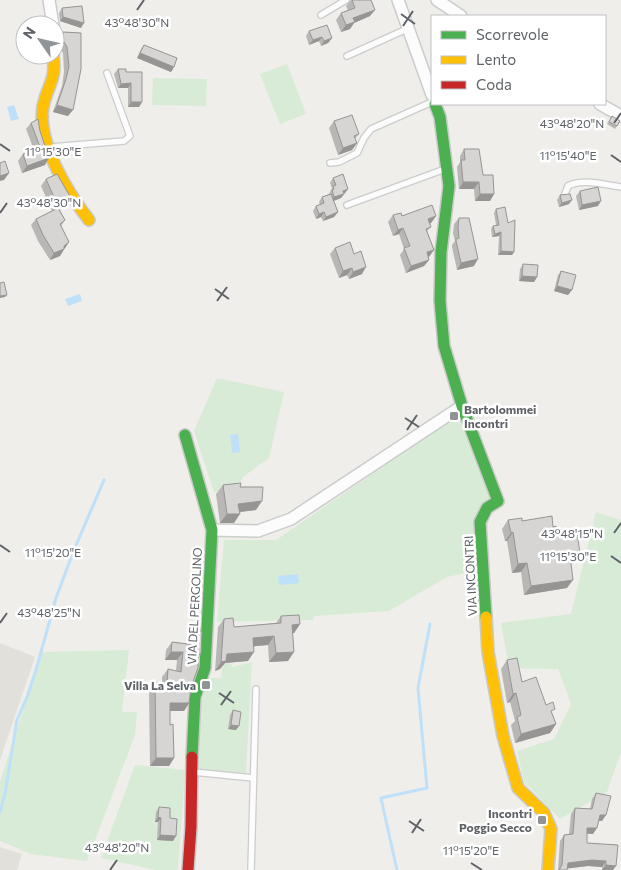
<svg xmlns="http://www.w3.org/2000/svg" width="621" height="870" viewBox="0 0 621 870" font-family="Commissioner,sans-serif">
<style>
.education{fill:#e2e0da}
.green{fill:#d8ebd6}
.water{fill:#bfe0f9}
.lines{fill:none;stroke-linecap:round;stroke-linejoin:round}
.stream{stroke:#bfe0f9;stroke-width:3}
.lane-casing{stroke:#cbcccc;stroke-width:8}
.street-casing{stroke:#cbcccc;stroke-width:14}
.fast-casing{stroke:#cacacb;stroke-width:14}
.slow-casing{stroke:#cacacb;stroke-width:14}
.jam-casing{stroke:#cacacb;stroke-width:14}
.lane{stroke:#fdfcfc;stroke-width:5.5}
.street{stroke:#fdfcfc;stroke-width:11}
.fast{stroke:#4caf50;stroke-width:11}
.slow{stroke:#ffc107;stroke-width:11}
.jam{stroke:#c62828;stroke-width:11}
.wall{fill:#b8b7b5}
.shaded-wall{fill:#969594}
.building{fill:#d6d5d3;stroke:#969594}
.ticks{fill:none;stroke:#5f6368;stroke-width:2}
.poi-dot{fill:#919496;stroke:#fff;stroke-width:2}
.labels{text-anchor:middle;dominant-baseline:central;stroke-width:5;stroke-linejoin:round;paint-order:stroke}
.poi-label{font-size:12px;font-weight:bold;fill:#5f6368;stroke:#fff;text-anchor:end}
.street-label{font-size:12px;fill:#5f6368;stroke:#fff}
.ticks-label{font-size:12px;text-anchor:middle;fill:#5f6368;stroke:#fff;stroke-width:5;stroke-linejoin:round;paint-order:stroke}
</style>
<rect width="100%" height="100%" fill="#efeeea"/>
<g class="education">
<polygon points="0,643 35,657 0,760"/>
<polygon points="0,847 22,854 17,870 0,870"/>
</g>
<g class="green">
<polygon points="287,64 306,114 280,124 260,74"/>
<polygon points="153,78 207,79 206,106 152,105"/>
<polygon points="217,378 284,392 269,458 243,477 237,490 214,492 194,431"/>
<polygon points="457,416 493,499 479,570 447,577 389,611 314,616 314,620 217,622 224,540 276,540"/>
<polygon points="596,512 621,520 621,752 607,792 560,819 524,782 517,751 554,739 571,704 558,669 509,668 501,623 571,614"/>
<polygon points="129,650 122,712 137,712 135,735 87,861 31,854 0,841 0,782 42,652"/>
<polygon points="223,662 231,664 232,667 252,662 246,774 194,769 203,693 211,678 221,678"/>
<polygon points="135,765 185,770 178,870 156,870 101,858"/>
</g>
<g class="water">
<polygon points="14,105 19,119 11,121 7,107"/>
<polygon points="80,294 82,301 68,306 65,299"/>
<polygon points="238,434 240,452 232,453 230,435"/>
<polygon points="298,574 299,583 279,585 278,576"/>
</g>
<g class="lines">
<g class="stream">
<polyline points="0,812 5,794 17,720 27,697 36,670 56,598 74,550 104,480"/>
<polyline points="397,870 381,798 427,788 418,688 430,624"/>
</g>
<defs>
<g id="lane">
<polyline points="321,15 346,0"/>
<polyline points="347,56 409,28"/>
<polyline points="51,147 124,141 130,136 107,73"/>
<polyline points="330,163 339,162 357,153 364,138 371,129 432,102"/>
<path d="M565,194L568,186C583,178 605,185 621,187"/>
<polyline points="347,205 445,169"/>
<polyline points="193,772 253,778"/>
<polyline points="251,870 256,689"/>
</g>
<g id="street">
<polyline points="49,0 53,25"/>
<polyline points="398,0 432,95"/>
<polyline points="437,0 461,16"/>
<polyline points="600,104 621,116"/>
<polyline points="212,530 258,531 291,519 462,406"/>
</g>
<g id="fast">
<polyline points="435,104 440,117 449,186 441,252 440,301 444,346 462,406 498,501 487,508 480,522 486,617"/>
<polyline points="185,435 212,530 205,668 195,697 192,757"/>
</g>
<g id="slow">
<path d="M53,55C57,81 47,85 43,107C37,143 68,193 89,220"/>
<polyline points="486,617 488,652 503,736 518,788 544,813 551,829 548,870"/>
</g>
<polyline id="jam" points="188,870 191,827 192,757"/>
</defs>
<use href="#lane" class="lane-casing"/>
<use href="#street" class="street-casing"/>
<use href="#fast" class="fast-casing"/>
<use href="#slow" class="slow-casing"/>
<use href="#jam" class="jam-casing"/>
<use href="#lane" class="lane"/>
<use href="#street" class="street"/>
<use href="#fast" class="fast"/>
<use href="#slow" class="slow"/>
<use href="#jam" class="jam"/>
</g>
<g class="wall">
<polygon points="351,0 371,0 370,16 354,23 350,29 341,32 336,20 341,13 348,10 346,6"/>
<polygon points="62,8 81,28 60,21 59,13"/>
<polygon points="309,31 332,38 328,43 321,46 319,41 309,45 306,36"/>
<polygon points="63,32 81,33 68,116 53,112 62,86 64,72 63,53 59,47 59,38"/>
<polygon points="144,45 174,67 171,72 137,58 141,49"/>
<polygon points="118,69 126,72 142,102 139,107 128,107 128,88 118,88 114,74"/>
<polygon points="612,116 620,121 615,129 607,124"/>
<polygon points="334,121 359,134 355,139 357,143 352,150 338,155 329,128"/>
<polygon points="31,123 40,131 45,165 22,173 18,161 23,154 34,150 26,129"/>
<polygon points="464,149 494,194 490,201 475,201 474,189 459,189 457,167 460,162 460,156"/>
<polygon points="333,178 348,189 341,198 333,201 338,212 334,217 323,221 321,217 316,219 313,211 316,206 320,205 319,202 322,197 329,194 332,188 330,183"/>
<polygon points="46,179 71,198 66,205 59,208 65,220 61,226 69,242 60,256 50,260 38,241 31,225 36,219 52,211 41,186"/>
<polygon points="580,191 598,206 579,210 576,196"/>
<polygon points="560,195 569,204 559,207 557,200"/>
<polygon points="496,209 508,223 514,252 512,255 498,255 499,236 492,237 491,229 493,226 496,225 494,213"/>
<polygon points="393,215 436,216 431,223 429,224 431,227 427,231 434,250 428,257 429,260 424,266 406,273 400,255 404,249 399,234 393,236 388,222"/>
<polygon points="459,218 474,266 457,270 452,247 452,245 455,241 453,233 454,224"/>
<polygon points="335,248 362,274 349,279 347,275 339,278 330,254"/>
<polygon points="523,264 537,277 534,282 519,281 520,269"/>
<polygon points="561,271 568,295 554,291 558,275"/>
<polygon points="223,485 240,487 256,510 240,512 234,523 220,523 216,494"/>
<polygon points="508,520 522,521 553,527 558,535 580,554 574,562 571,563 567,588 524,595 521,572 512,573 507,541 505,541 502,529"/>
<polygon points="281,616 300,624 294,633 293,633 288,661 269,662 268,645 254,646 248,661 225,663 220,669 215,671 218,627 224,619 234,627 276,623"/>
<polygon points="198,631 201,654 198,658 191,687 189,703 184,711 170,711 170,725 174,758 169,766 150,766 149,690 155,682 162,683 162,677 168,669 176,671 177,660 165,660 166,650 172,642 191,644 192,639"/>
<polygon points="507,660 522,682 546,705 552,713 556,724 550,733 515,743 511,725 515,721 510,702 507,703 501,669"/>
<polygon points="233,710 236,730 228,729 230,715"/>
<polygon points="596,793 602,821 599,821 593,834 587,834 587,843 618,845 613,870 602,870 602,867 588,866 567,868 567,870 558,870 560,841 564,835 569,834 571,814 575,808 590,809 592,799"/>
<polygon points="159,807 170,818 173,841 157,840 158,822 155,822 156,812"/>
</g>
<g class="shaded-wall">
<polygon points="375,10 370,16 354,23 350,29 341,32 346,25 353,18"/>
<polygon points="63,17 84,23 81,28 60,21"/>
<polygon points="322,37 319,41 309,45 313,40"/>
<polygon points="332,38 328,43 321,46 324,41"/>
<polygon points="140,53 174,67 171,72 137,58"/>
<polygon points="131,83 128,88 118,88 121,84"/>
<polygon points="131,102 142,102 139,107 128,107"/>
<polygon points="57,105 73,110 68,116 53,112"/>
<polygon points="357,143 352,150 338,155 343,148"/>
<polygon points="49,158 45,165 22,173 27,166"/>
<polygon points="9,173 4,180 0,181 0,176"/>
<polygon points="463,182 479,182 474,189 459,189"/>
<polygon points="348,189 341,198 331,202 334,197 343,191"/>
<polygon points="480,194 494,194 490,201 475,201"/>
<polygon points="71,198 66,205 53,211 57,204"/>
<polygon points="572,200 569,204 559,207 562,203"/>
<polygon points="601,201 598,206 579,210 582,205"/>
<polygon points="324,212 321,217 316,219 319,214"/>
<polygon points="338,212 334,217 323,221 326,217"/>
<polygon points="436,216 431,223 423,226 428,219"/>
<polygon points="403,228 399,234 393,236 398,230"/>
<polygon points="501,232 499,236 492,237 495,234"/>
<polygon points="69,242 65,248 62,250 64,249 60,256 50,260 54,253"/>
<polygon points="434,250 429,257 422,259 427,252"/>
<polygon points="501,251 514,252 512,255 498,255"/>
<polygon points="478,259 474,266 457,270 461,263"/>
<polygon points="429,260 424,266 406,273 411,266"/>
<polygon points="366,267 362,274 349,279 353,272"/>
<polygon points="352,268 347,275 339,278 343,271"/>
<polygon points="522,276 537,277 534,282 519,281"/>
<polygon points="557,286 572,290 568,295 554,291"/>
<polygon points="7,295 5,297 0,298 0,296"/>
<polygon points="262,501 256,510 231,513 238,504"/>
<polygon points="227,514 240,514 234,523 220,523"/>
<polygon points="513,532 507,541 505,541 511,533"/>
<polygon points="580,554 574,562 564,564 570,555"/>
<polygon points="527,563 521,572 512,573 518,564"/>
<polygon points="573,580 567,588 524,595 531,586"/>
<polygon points="300,624 294,633 286,634 292,625"/>
<polygon points="274,636 268,645 247,647 253,638"/>
<polygon points="171,652 183,652 177,660 165,660"/>
<polygon points="254,652 248,661 225,663 220,669 215,671 227,654"/>
<polygon points="294,652 288,661 269,662 276,653"/>
<polygon points="516,693 510,702 507,703 513,694"/>
<polygon points="170,703 189,703 184,711 165,711"/>
<polygon points="556,724 550,733 515,743 521,734"/>
<polygon points="231,725 239,726 236,730 228,729"/>
<polygon points="156,758 174,758 169,766 150,766"/>
<polygon points="600,815 606,815 602,821 596,820"/>
<polygon points="158,817 161,818 158,822 155,822"/>
<polygon points="587,828 597,828 593,834 582,833"/>
<polygon points="160,835 176,836 173,841 157,840"/>
<polygon points="592,860 606,861 602,867 588,866 564,869 568,863"/>
<polygon points="606,865 616,866 613,870 602,870"/>
</g>
<g class="building">
<polygon points="352,0 371,0 375,10 353,18 355,22 346,25 341,13 355,8"/>
<polygon points="82,6 84,23 63,17 62,8"/>
<polygon points="327,25 332,38 324,41 322,37 313,40 309,31"/>
<polygon points="63,32 81,33 81,69 73,110 57,105 66,79 69,66 67,47 63,40"/>
<polygon points="144,45 177,58 174,67 140,53"/>
<polygon points="118,69 126,69 126,72 142,72 142,102 131,102 131,83 121,84"/>
<polygon points="352,115 359,134 354,136 357,143 343,148 334,121"/>
<polygon points="612,116 620,121 617,126 609,122"/>
<polygon points="38,119 40,131 49,158 27,166 23,154 40,147 31,123"/>
<polygon points="464,149 479,149 483,175 493,175 494,194 480,194 479,182 463,182 461,160 465,160"/>
<polygon points="5,161 9,173 0,176 0,163"/>
<polygon points="57,174 71,198 57,204 46,179"/>
<polygon points="343,174 348,189 343,191 344,194 334,197 332,190 334,189 333,186 336,185 333,178"/>
<polygon points="598,187 601,201 582,205 580,191"/>
<polygon points="331,194 338,212 326,217 324,212 319,214 316,206 324,203 322,197"/>
<polygon points="570,194 572,200 562,203 560,195"/>
<polygon points="432,205 436,216 428,219 431,227 426,229 434,250 427,252 429,260 411,266 404,248 410,246 403,228 398,230 393,215 401,213 402,216"/>
<polygon points="505,207 508,223 515,220 514,252 501,251 501,232 495,234 493,226 499,225 496,209"/>
<polygon points="58,208 65,220 60,224 69,242 64,246 64,249 54,253 43,235 36,219"/>
<polygon points="459,218 469,218 478,259 461,263 456,241 456,239 459,238 458,227"/>
<polygon points="350,242 354,254 361,251 366,267 353,272 352,268 343,271 335,248"/>
<polygon points="523,264 538,265 537,277 522,276"/>
<polygon points="561,271 576,275 572,290 557,286"/>
<polygon points="4,282 7,295 0,296 0,283"/>
<polygon points="241,483 240,487 263,487 262,501 238,504 240,514 227,514 223,485"/>
<polygon points="552,516 553,527 556,526 558,535 577,532 580,554 570,555 573,580 531,586 527,563 518,564 513,532 511,533 508,520 522,518 522,521"/>
<polygon points="299,615 300,624 292,625 294,652 276,653 274,636 253,638 254,652 227,654 226,661 221,662 224,619 233,618 234,627 281,623 281,616"/>
<polygon points="198,631 202,631 201,654 198,654 198,668 191,687 189,703 170,703 170,725 173,724 174,758 156,758 155,682 167,684 168,669 181,672 183,652 171,652 172,642 195,645"/>
<polygon points="517,658 522,682 536,677 546,705 553,702 555,709 551,711 556,724 521,734 517,717 521,715 516,693 513,694 507,660"/>
<polygon points="233,710 241,712 239,726 231,725"/>
<polygon points="596,793 611,796 606,815 600,815 597,828 587,828 587,843 618,845 616,866 606,865 606,861 592,860 568,863 567,870 559,870 562,865 564,835 573,834 575,808 592,809"/>
<polygon points="159,807 170,808 170,818 177,819 176,836 160,835 161,818 158,817"/>
</g>
<path class="ticks" d="M137,10L144,0M401,14L415,24M403,26L413,11M614,123L621,113M0,144L10,151M611,155L621,162M0,213L7,203M215,289L229,299M217,301L227,287M405,418L419,427M407,430L417,415M614,533L621,523M0,545L10,552M611,556L621,563M0,623L7,613M219,693L234,703M221,705L231,691M409,821L424,831M412,833L421,819M471,863L482,870M110,870L117,860"/>
<g class="poi-dot">
<rect x="449" y="411" width="10" height="10" rx="2.5"/>
<rect x="201" y="680" width="10" height="10" rx="2.5"/>
<rect x="537" y="815" width="10" height="10" rx="2.5"/>
</g>
<g class="labels">
<g class="poi-label">
<text x="464" y="409" text-anchor="start">Bartolommei<tspan x="464" dy="14">Incontri</tspan></text>
<text x="196" y="685">Villa La Selva</text>
<text x="532" y="813">Incontri<tspan x="532" dy="14">Poggio Secco</tspan></text>
</g>
<g class="street-label">
<text transform="translate(470 576) rotate(-93)">VIA INCONTRI</text>
<text transform="translate(194 606) rotate(-87)">VIA DEL PERGOLINO</text>
</g>
</g>
<g class="ticks-label">
<text x="137" y="27">43°48'30"N</text>
<text x="572" y="128">43°48'20"N</text>
<text x="53" y="156">11°15'30"E</text>
<text x="568" y="160">11°15'40"E</text>
<text x="49" y="207">43°48'30"N</text>
<text x="572" y="538">43°48'15"N</text>
<text x="53" y="557">11°15'20"E</text>
<text x="568" y="561">11°15'30"E</text>
<text x="49" y="617">43°48'25"N</text>
<text x="117" y="852">43°48'20"N</text>
<text x="471" y="855">11°15'20"E</text>
</g>
<rect x="431" y="15" width="175" height="90" fill="#ffffff" stroke="#bfc1c3"/>
<rect x="441" y="31" width="25" height="8" fill="#4caf50" stroke="#bfc1c3"/>
<text x="476" y="40" font-size="15" fill="#5f6368">Scorrevole</text>
<rect x="441" y="56" width="25" height="8" fill="#ffc107" stroke="#bfc1c3"/>
<text x="476" y="65" font-size="15" fill="#5f6368">Lento</text>
<rect x="441" y="81" width="25" height="8" fill="#c62828" stroke="#bfc1c3"/>
<text x="476" y="90" font-size="15" fill="#5f6368">Coda</text>
<g transform="translate(40 40) rotate(304)"><circle r="24" fill="#ffffff" stroke="#bfc1c3"/>
<path d="M0-4L9 19L0 12L-9 19Z" fill="#919496"/>
<text y="-8" font-size="14" font-weight="bold" text-anchor="middle" fill="#5f6368">N</text>
</g>
</svg>
